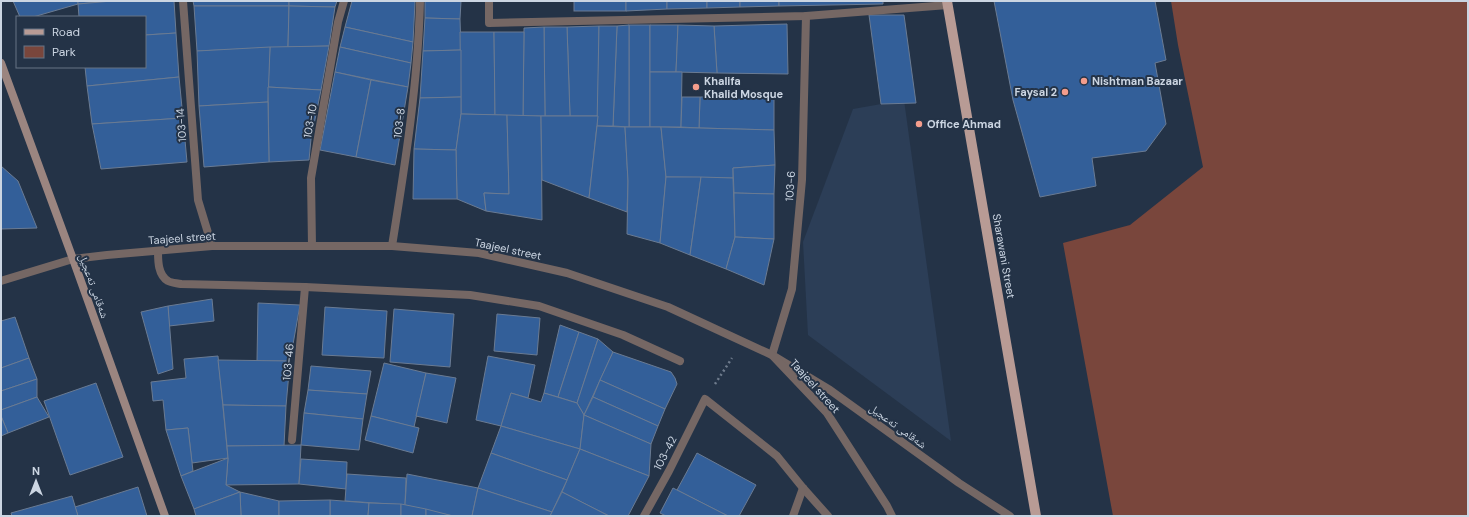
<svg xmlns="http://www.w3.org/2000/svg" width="1469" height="517" viewBox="0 0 1469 517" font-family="'DM Sans','Noto Naskh Arabic',sans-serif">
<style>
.built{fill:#2c3e57}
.green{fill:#79463c}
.building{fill:#335f99;stroke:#6a7b93}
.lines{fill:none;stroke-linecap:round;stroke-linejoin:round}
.path{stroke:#6f7c8d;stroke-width:2.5;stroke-dasharray:2 3;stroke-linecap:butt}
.street{stroke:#756764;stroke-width:8}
.secondary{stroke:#9b8580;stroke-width:8}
.primary{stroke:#b89b95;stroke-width:10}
.poi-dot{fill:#f49d8c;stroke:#243347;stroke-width:1.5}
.labels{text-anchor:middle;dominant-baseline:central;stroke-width:4;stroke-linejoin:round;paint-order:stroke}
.poi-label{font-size:11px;font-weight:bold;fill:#cbd5e2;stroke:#243347;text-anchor:start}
.street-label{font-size:11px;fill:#cbd5e2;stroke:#243347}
</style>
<rect width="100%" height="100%" fill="#243347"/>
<polygon class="built" points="904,100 951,441 808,335 803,242 853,109"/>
<polygon class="green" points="1171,1 1468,1 1468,516 1113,516 1063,243 1130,225 1203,167 1178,45"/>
<g class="building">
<polygon points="13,1 78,1 78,4 33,17 20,17"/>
<polygon points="78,1 112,1 78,4"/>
<polygon points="112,1 174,1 176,33 145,35 145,17 79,17 78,4"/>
<polygon points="193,1 289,1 289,6 194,6"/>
<polygon points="289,1 337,1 335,7 289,6"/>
<polygon points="352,1 412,1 415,2 413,42 345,27"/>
<polygon points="425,1 461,1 460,19 425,18"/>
<rect x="574" y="1" width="52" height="10"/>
<polygon points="626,1 667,1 667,9 626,11"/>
<polygon points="667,1 707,1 707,8 667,9"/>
<polygon points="707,1 740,1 740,7 707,8"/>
<polygon points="740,1 779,1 779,6 740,7"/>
<polygon points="779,1 883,1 883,4 779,6"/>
<polygon points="994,1 1155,1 1166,60 1155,63 1166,124 1146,151 1092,158 1096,186 1040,197 1013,100"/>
<polygon points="194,6 289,6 288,47 197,51"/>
<polygon points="289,6 335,7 329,46 288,47"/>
<polygon points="869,15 904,15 916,103 881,104"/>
<polygon points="425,18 460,19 461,50 423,51"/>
<polygon points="787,24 788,74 717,73 714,26"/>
<rect x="629" y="25" width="21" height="102"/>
<polygon points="629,25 629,127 613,126 617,26"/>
<polygon points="650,25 678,25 676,72 650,72"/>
<polygon points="678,25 714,26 717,73 676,72"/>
<polygon points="599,26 598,116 570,116 567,27"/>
<polygon points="599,26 617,26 613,126 597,126"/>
<polygon points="345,27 413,42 411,63 340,47"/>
<polygon points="544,27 567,27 570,116 545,116"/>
<polygon points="544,27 545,116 523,116 524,28"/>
<polygon points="460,32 494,32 495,115 461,114"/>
<polygon points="494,32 524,32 523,116 495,115"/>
<polygon points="176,33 179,77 87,86 85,67 145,67 145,35"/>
<polygon points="329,46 321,90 268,87 270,47"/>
<polygon points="270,47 268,102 199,106 197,51"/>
<polygon points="340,47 411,63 408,87 335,72"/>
<polygon points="461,50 461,97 420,98 423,51"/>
<polygon points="335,72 371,80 356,157 320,150"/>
<polygon points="650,72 682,72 681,127 650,127"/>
<polygon points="179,77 183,118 92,124 87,86"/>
<polygon points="371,80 408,87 395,165 356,157"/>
<polygon points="268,87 321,90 311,139 309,160 269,162"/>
<polygon points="774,96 774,130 699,128 700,97"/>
<polygon points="461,97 461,114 456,150 414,149 420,98"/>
<polygon points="682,97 700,97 699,128 681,127"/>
<polygon points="268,102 269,162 204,167 199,106"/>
<polygon points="461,114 507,115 509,194 484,193 486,211 457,199 456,150"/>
<polygon points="507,115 541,116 542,220 486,211 484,193 509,194"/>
<polygon points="541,116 598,116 589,198 542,180"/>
<polygon points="183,118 187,162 101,169 92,124"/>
<polygon points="597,126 625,127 628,181 627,212 589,198"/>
<polygon points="625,127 661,127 666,177 660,243 627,234 628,181"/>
<polygon points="661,127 774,130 775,165 733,168 733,178 666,177"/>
<polygon points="414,149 456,150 457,199 413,199"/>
<polygon points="775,165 774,194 734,193 733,168"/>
<polygon points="1,166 18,181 37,228 1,229"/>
<polygon points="666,177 701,177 690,255 660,243"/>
<polygon points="701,177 733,178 735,237 726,269 690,255"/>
<polygon points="734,193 774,194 774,239 735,237"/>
<polygon points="735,237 774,239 764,285 726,269"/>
<polygon points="212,299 214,321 169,326 168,306"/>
<polygon points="258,303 300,305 290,361 257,361"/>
<polygon points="168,306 173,369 158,374 141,312"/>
<polygon points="325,307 387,311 384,358 322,355"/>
<polygon points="394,309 454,314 450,367 390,362"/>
<polygon points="497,314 540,318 537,355 494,351"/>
<polygon points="15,317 29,358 1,368 1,321"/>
<polygon points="560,325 579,332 558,397 544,393"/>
<polygon points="579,332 598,339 577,403 558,397"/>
<polygon points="598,339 613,352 584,415 577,403"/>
<polygon points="613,352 671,372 675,378 677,384 665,409 600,380"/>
<polygon points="218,356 228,458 192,463 188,428 166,430 163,400 153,401 151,382 186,378 184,359"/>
<polygon points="488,356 535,365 528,398 511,393 501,426 476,420"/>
<polygon points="29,358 37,379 1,391 1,368"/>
<polygon points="218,360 290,361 286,406 223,405"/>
<polygon points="384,363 426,373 414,427 371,416"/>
<polygon points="311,366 371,371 367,394 308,390"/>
<polygon points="426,373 456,378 447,423 416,416"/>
<polygon points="37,379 37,397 1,410 1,391"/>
<polygon points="600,380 665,409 658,426 593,397"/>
<polygon points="96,383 123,457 70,475 44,401"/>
<polygon points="308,390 367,394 363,419 304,413"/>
<polygon points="511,393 541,402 544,393 577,403 584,415 580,449 501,426"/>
<polygon points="37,397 49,417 8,433 1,416 1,410"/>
<polygon points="593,397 658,426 651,444 584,415"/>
<polygon points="223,405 286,406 284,446 227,446"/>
<polygon points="304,413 363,419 359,450 301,445"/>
<polygon points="584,415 651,444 649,476 580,449"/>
<polygon points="1,416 8,433 1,436"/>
<polygon points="371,416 419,428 413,453 365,440"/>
<polygon points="501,426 580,449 567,480 491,453"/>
<polygon points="188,428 193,471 181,476 166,430"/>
<polygon points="301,445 299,484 226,485 228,458 227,446"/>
<polygon points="580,449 649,476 628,516 609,516 562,492"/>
<polygon points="491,453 567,480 552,512 478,488"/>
<polygon points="697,453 756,485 739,516 728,516 677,490"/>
<polygon points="228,458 226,485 240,492 194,509 181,476"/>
<polygon points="301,459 347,462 346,489 299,484"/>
<polygon points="347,474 406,478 405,505 345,501"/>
<polygon points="407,474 478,488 472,516 453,516 405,505"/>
<polygon points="138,487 147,516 78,516 75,507"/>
<polygon points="478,488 552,512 550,516 472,516"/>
<polygon points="673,488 677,490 728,516 666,516 660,513"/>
<polygon points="240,492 279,501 279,516 241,516"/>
<polygon points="240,492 241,516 196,516 194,509"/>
<polygon points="562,492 609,516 550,516"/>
<polygon points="72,496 78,516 12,516 11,513"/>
<polygon points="330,500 369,503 368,516 330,516"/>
<polygon points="330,500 330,516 279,516 279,501"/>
<polygon points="369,503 401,504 401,516 368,516"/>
<polygon points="401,504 426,509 426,516 401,516"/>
<polygon points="426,509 453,516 426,516"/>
</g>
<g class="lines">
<polyline class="path" points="715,384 732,358"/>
<g class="street">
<polyline points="183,1 198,200 212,246"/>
<polyline points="489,1 489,23 806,16 948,5"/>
<polyline points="806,16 802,180 792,289 772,355 830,390 959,483 1010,516"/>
<polyline points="312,246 311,178 338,22 344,1"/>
<path d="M392,246C405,165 418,84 420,1"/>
<path d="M158,251C158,261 158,275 168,281C171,283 177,283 181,284L305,287L470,295L539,306L623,335L680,361"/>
<polyline points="1,281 73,259 107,255 212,246 392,246 479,253 567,273 668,307 772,355 827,413 887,506 892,516"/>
<polyline points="292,440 305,287"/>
<polyline points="644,516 669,471 705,399 777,456 803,488 828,516"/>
<polyline points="793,516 803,488"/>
</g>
<polyline class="secondary" points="1,63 73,259 165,516"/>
<polyline class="primary" points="947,1 1036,516"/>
</g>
<g class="poi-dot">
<circle cx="1084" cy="81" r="4"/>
<circle cx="696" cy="87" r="4"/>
<circle cx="1065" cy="92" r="4"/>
<circle cx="919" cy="124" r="4"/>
</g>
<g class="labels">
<g class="poi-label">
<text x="704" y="81">Khalifa<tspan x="704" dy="13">Khalid Mosque</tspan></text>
<text x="1092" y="81">Nishtman Bazaar</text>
<text x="1057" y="92" text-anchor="end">Faysal 2</text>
<text x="927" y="124">Office Ahmad</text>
</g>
<g class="street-label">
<text transform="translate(310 121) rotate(-80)">103-10</text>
<text transform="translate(399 123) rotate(-83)">103-8</text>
<text transform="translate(181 125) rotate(-94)">103-14</text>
<text transform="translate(790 186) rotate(-86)">103-6</text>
<text transform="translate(182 238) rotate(-4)">Taajeel street</text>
<text transform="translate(508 249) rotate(12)">Taajeel street</text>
<text transform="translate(1004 256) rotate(80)">Sharawani Street</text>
<text transform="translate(94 286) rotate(70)">شەقامی تەعجیل</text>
<text transform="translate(288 362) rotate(-85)">103-46</text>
<text transform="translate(815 386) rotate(48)">Taajeel street</text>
<text transform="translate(898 426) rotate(36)">شەقامی تەعجیل</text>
<text transform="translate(665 453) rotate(-63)">103-42</text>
</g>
</g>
<rect width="1469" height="517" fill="none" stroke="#cbd5e2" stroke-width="4"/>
<rect x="16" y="16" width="130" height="52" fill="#243347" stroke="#677485"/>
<rect x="24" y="29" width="20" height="6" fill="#b89b95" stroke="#677485"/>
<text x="52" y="36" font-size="12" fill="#cbd5e2">Road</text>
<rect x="24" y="46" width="20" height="12" fill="#79463c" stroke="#677485"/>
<text x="52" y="56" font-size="12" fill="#cbd5e2">Park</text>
<g transform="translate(36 481)" stroke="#243347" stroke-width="3" paint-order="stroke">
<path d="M0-3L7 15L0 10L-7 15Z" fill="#cbd5e2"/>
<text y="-6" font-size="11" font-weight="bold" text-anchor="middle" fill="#cbd5e2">N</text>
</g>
</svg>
